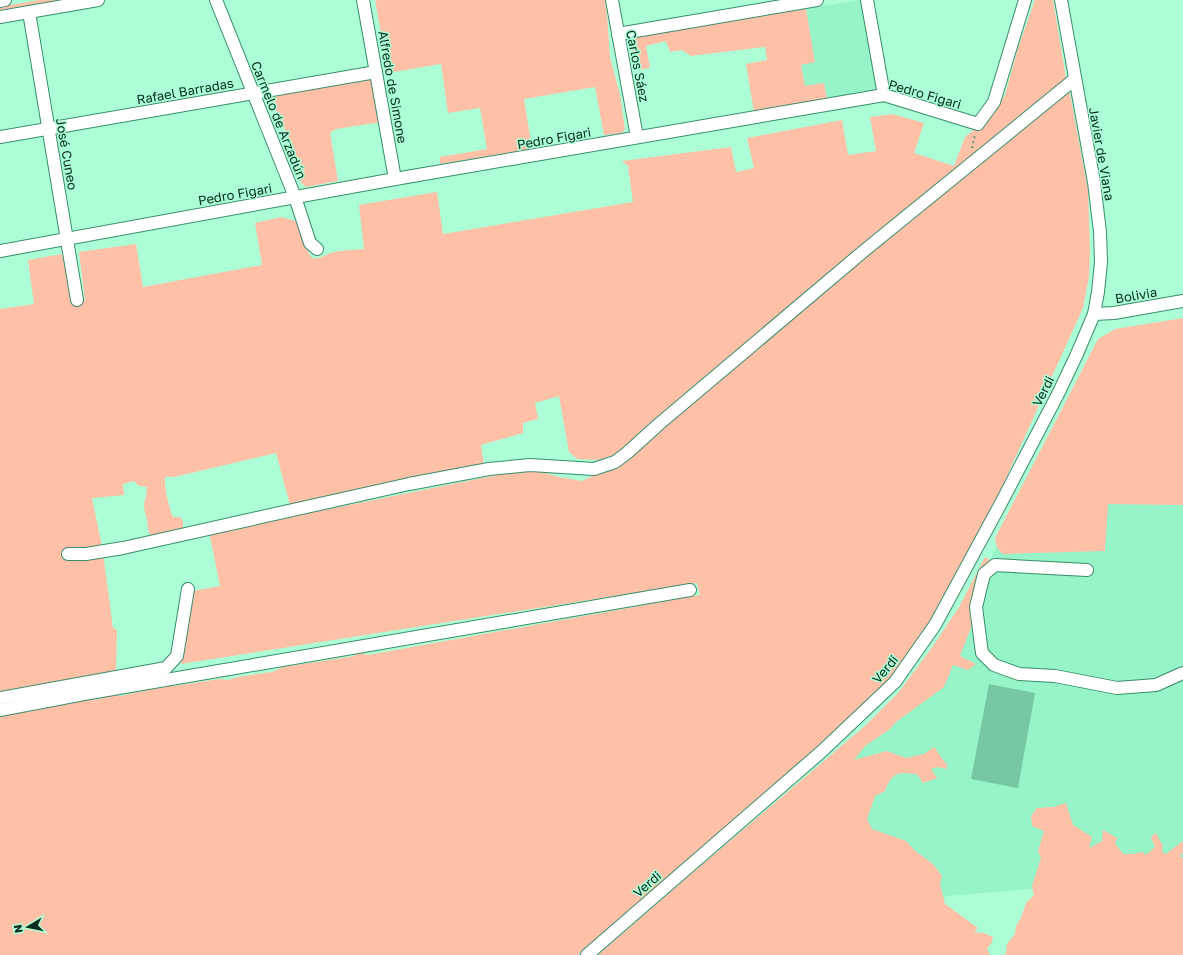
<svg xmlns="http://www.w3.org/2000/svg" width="1183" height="955" viewBox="0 0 1183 955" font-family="'Golos Text',sans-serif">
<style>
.built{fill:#97f3c8}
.green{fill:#fec0a7}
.building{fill:#76c8a2}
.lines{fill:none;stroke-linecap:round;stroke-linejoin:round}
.minor-casing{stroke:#398d6a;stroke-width:14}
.path{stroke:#5d9a7e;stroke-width:2;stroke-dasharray:2 3;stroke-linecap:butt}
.minor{stroke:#fff;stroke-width:12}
.labels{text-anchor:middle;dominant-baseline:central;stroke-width:3;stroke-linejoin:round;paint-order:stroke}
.street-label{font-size:13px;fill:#082d1e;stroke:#abfed6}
</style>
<rect width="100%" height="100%" fill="#abfed6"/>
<g class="built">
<polygon points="861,0 878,92 827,99 824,83 805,86 801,64 815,62 806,9"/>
<polygon points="1022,494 1183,499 1183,876 937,897 813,786 942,659"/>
</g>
<g class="green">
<polygon points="39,0 76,0 0,13 0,7"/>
<polygon points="375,0 605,0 607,15 610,57 620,95 625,129 622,133 604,135 595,87 524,99 532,149 440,164 440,157 487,149 480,108 448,113 441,64 388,73"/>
<path d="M1035,0H1053L1066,78L956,171L704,377L647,426L619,453L603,459L594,460L577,459L569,452L559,396L535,403L538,419L523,423V433L481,445L484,466L290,505L276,453L174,477H165C164,487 169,508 173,517H180L183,521V528L175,531L151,537C148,531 148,527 147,520C146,515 144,510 144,504C145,499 147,493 147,487L139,486L134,481L123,484L124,495L92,498L102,546L113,628L117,630L116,670L110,676L0,695V309L34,304L28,260L62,254L73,302L85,301L79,252L136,244L143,287L262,265L255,223L281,217L296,221C298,226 310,257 312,258C317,260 326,255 330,253C341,250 353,250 364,249L359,205L437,192L443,234L633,202L628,166L622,161L731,147L736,172L754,168L747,138L842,120L848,155L876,151L870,117L892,114L924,123L914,153L954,166L965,137L993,115L1005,95L1018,48Z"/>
<polygon points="806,9 815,62 801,65 805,86 824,83 827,99 754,112 746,64 767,60 765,47 691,56 682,50 670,52 666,41 646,46 650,68 636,70 630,37"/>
<path d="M370,73L388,121L336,129L330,133L338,181L306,187L301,183C297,165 292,147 285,130C280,117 273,106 268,93Z"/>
<polygon points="1069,89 1088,190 1090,252 1089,277 1083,308 947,609 891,687 578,955 0,955 0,714 10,711 20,713 75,701 101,699 112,693 121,696 157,688 163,685 168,684 174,686 220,679 229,680 237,677 272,672 283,667 355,656 354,651 368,655 700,595 697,583 181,664 187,592 220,586 210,536 215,532 513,472 538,471 559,477 582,481 609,468"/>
<polygon points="1183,318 1183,505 1108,504 1105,551 1003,554 997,548 995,538 1098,339 1115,329"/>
<path d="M985,557L996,563L960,656L976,664L968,670L953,665L944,687L896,722L890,729L865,746L854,760L887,751L906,758L924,754L934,747L947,765V769L937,767L931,769L937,778L923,783L918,775C899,771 892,772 885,791L875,796L867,819L872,829L906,841L915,851L933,864L942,876L940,884L945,904L978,928L974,932L984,933L993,937L992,942L987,949L990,955H598L691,874L817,767L867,724L898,693L933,646L959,607Z"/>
<polygon points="1066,803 1073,825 1092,837 1089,848 1102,841 1103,830 1117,838 1115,843 1123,854 1134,854 1142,852 1146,855 1155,847 1151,837 1156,833 1163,846 1162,852 1166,854 1183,841 1183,853 1179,856 1183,858 1183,955 1001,955 1006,954 1007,944 1015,934 1016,926 1021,918 1026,903 1034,895 1032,886 1041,858 1038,851 1044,831 1032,826 1031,816 1037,808 1053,807"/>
</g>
<polygon class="building" points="989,684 1035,693 1018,788 971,779"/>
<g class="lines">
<defs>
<g id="minor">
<polyline points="216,0 295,197 310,243 317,249"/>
<polyline points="363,0 395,179"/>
<polyline points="612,0 637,137"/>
<polyline points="867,0 884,95"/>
<polyline points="0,1 5,0"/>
<polyline points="29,12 77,300"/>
<polyline points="0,17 98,0"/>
<polyline points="618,34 817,0"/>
<polyline points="0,137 376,72"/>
<polyline points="0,251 395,179 884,95 978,124 994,102 1025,0"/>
<polyline points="1094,314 1114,313 1183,301"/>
<polyline points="68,554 86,554 123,548 409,484 489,469 530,465 594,469 615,462 627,453 659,424 865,250 1075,79"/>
<polyline points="1087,570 995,565 984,574 976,607 982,653 994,665 1019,674 1055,676 1117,688 1156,685 1183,673"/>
<polyline points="0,698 166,668 177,656 188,589"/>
<polyline points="0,710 84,694 690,590"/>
<polyline points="587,955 821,752 895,682 935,625 1000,505 1058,394 1077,354 1094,314 1098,292 1101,262 1100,232 1094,182 1061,0"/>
</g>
</defs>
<use href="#minor" class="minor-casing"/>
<polyline class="path" points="972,148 975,135"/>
<use href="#minor" class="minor"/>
</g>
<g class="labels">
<g class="street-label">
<text transform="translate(638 66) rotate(79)">Carlos Sáez</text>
<text transform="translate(393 87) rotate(80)">Alfredo de Simone</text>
<text transform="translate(185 91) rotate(-10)">Rafael Barradas</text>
<text transform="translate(925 94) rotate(16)">Pedro Figari</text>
<text transform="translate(279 120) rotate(68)">Carmelo de Arzadún</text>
<text transform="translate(554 138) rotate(-10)">Pedro Figari</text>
<text transform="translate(67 154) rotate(80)">José Cuneo</text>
<text transform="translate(1102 154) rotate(80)">Javier de Viana</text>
<text transform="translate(235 194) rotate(-10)">Pedro Figari</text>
<text transform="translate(1136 295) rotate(-10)">Bolivia</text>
<text transform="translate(1043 391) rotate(-63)">Verdi</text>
<text transform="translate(885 669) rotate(-50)">Verdi</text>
<text transform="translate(647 884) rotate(-41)">Verdi</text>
</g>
</g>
<g transform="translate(28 927) rotate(260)" stroke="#abfed6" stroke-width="3" paint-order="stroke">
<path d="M0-3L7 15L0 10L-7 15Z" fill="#082d1e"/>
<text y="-6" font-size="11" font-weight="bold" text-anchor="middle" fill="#082d1e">N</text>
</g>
</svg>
